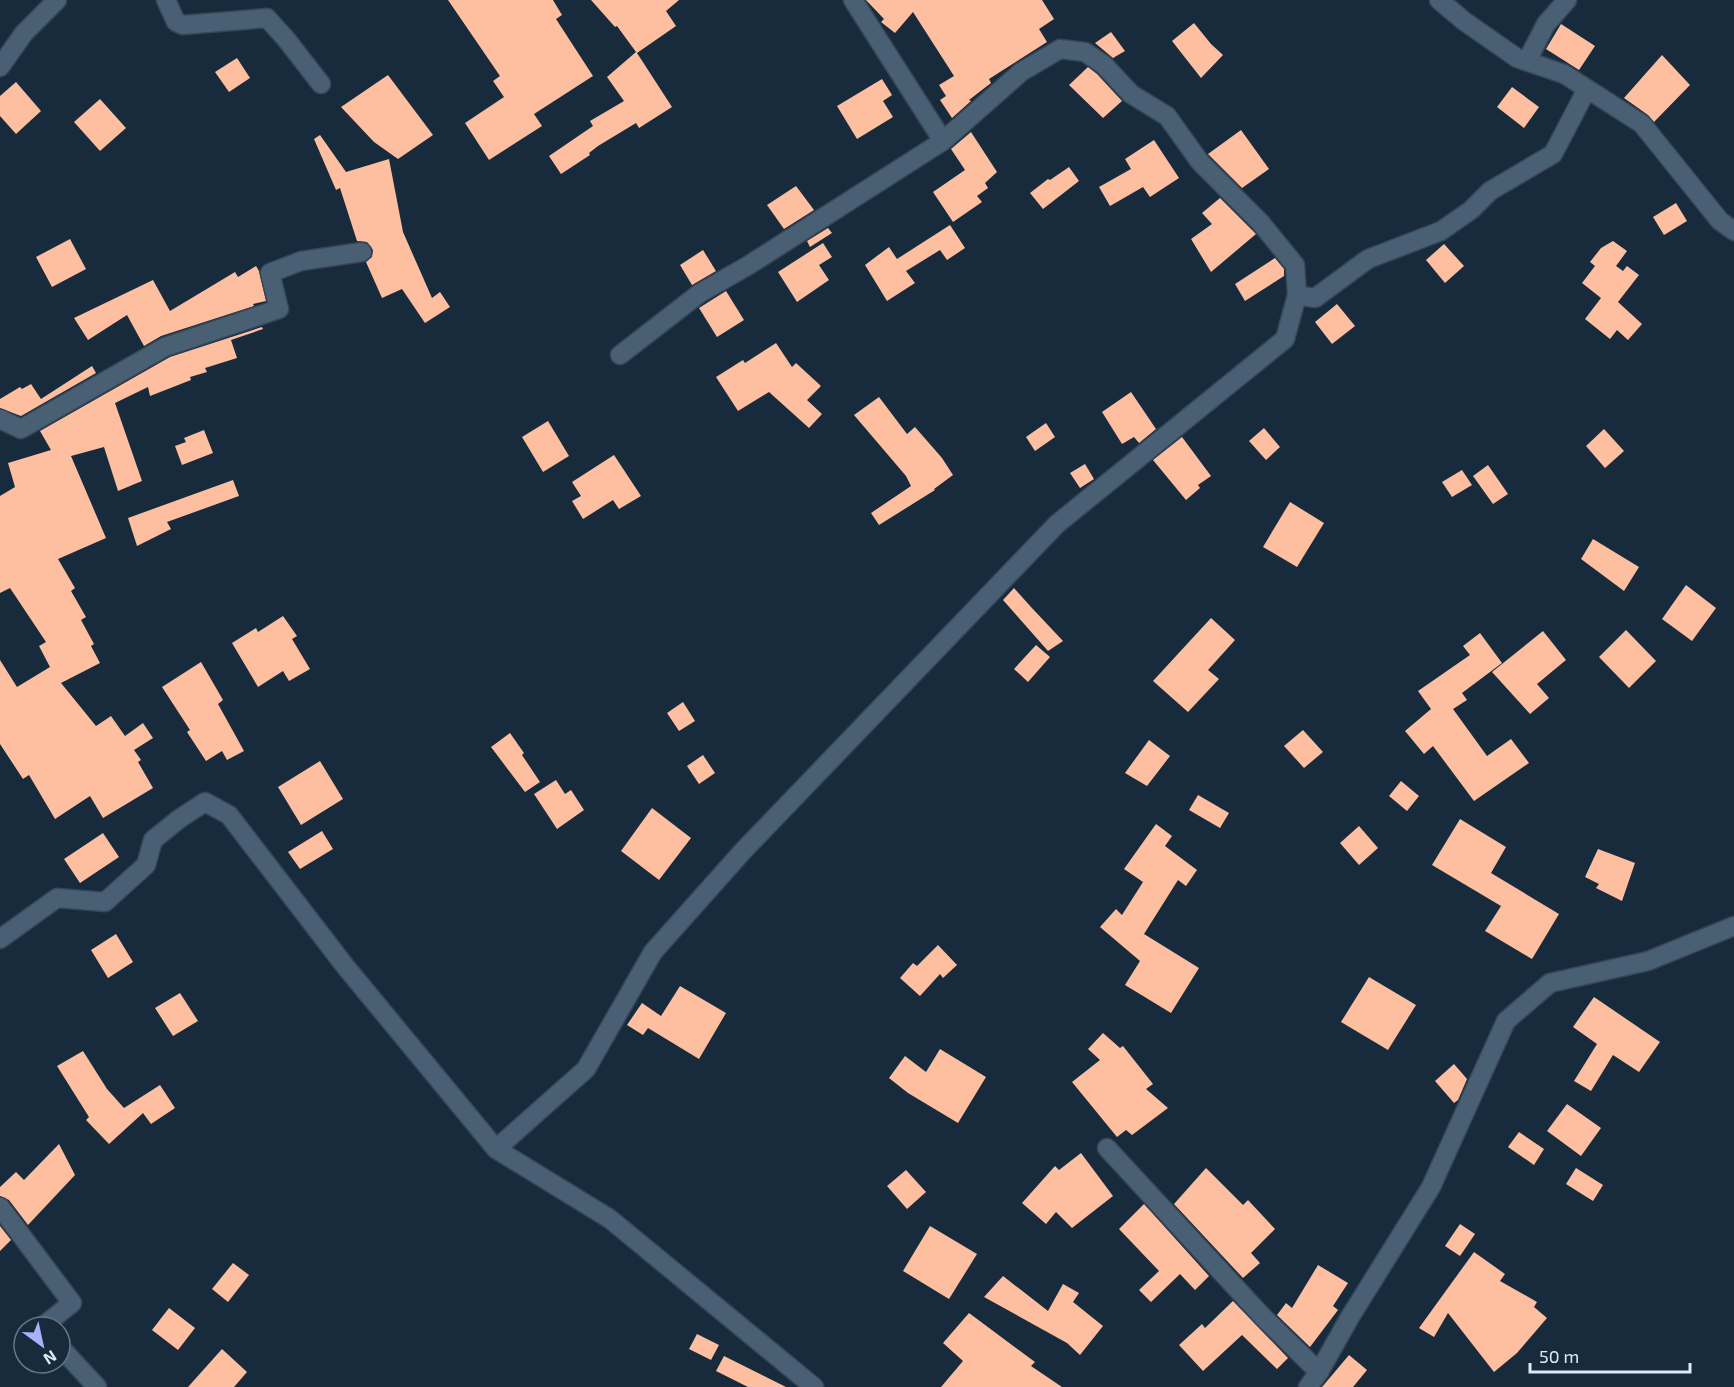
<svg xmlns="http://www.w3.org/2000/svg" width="1734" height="1387" viewBox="0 0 1734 1387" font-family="'Exo 2',sans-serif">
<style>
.building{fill:#fdbfa0}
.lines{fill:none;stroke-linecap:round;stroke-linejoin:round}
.minor-casing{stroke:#374656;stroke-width:21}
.minor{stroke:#495f74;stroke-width:18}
</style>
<rect width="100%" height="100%" fill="#172b3d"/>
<g class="building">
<polygon points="448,0 553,0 562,15 556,19 593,76 534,114 542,126 489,160 465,123 504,97 493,81 500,76"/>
<polygon points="591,0 679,0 666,11 676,26 637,53 672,107 639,128 636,123 598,146 589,153 590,155 561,174 549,156 593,126 590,121 624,101 607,77 636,52 617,26 615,27"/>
<polygon points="866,0 1042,0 1054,19 1039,29 1047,42 989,79 991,83 969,100 971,101 952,118 940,100 946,96 939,85 954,76 913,12 895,33 881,22 884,19"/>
<polygon points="1194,23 1211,44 1223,55 1201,78 1172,41"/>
<polygon points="1561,24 1595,46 1579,70 1546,49"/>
<polygon points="1111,32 1125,51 1113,58 1095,43"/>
<polygon points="1662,55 1690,85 1654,122 1648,115 1624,98"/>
<polygon points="237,58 250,78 229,92 215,72"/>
<polygon points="1088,67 1097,74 1122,101 1103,118 1069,85"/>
<polygon points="388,75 433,135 398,159 374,142 341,107"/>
<polygon points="882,79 892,95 883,101 893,117 857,139 837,106"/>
<polygon points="16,82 41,111 16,134 0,116 0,96"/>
<polygon points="1512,87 1539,107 1524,128 1497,107"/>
<polygon points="100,99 126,128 100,151 74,122"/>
<polygon points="1241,130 1269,169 1242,188 1208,154"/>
<polygon points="971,132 997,172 985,183 988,188 977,196 982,202 953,222 933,192 965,170 951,149"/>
<polygon points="320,135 346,172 389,159 403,232 432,298 440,292 450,307 425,323 402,289 382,298 366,262 372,257 373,250 367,242 357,241 340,188 336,190 314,139"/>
<polygon points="1154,140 1179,178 1150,197 1143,187 1110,206 1099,187 1131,169 1125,159"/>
<polygon points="1069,167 1079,181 1043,209 1030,193 1048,179 1050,180"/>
<polygon points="796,186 814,210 784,229 767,205"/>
<polygon points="1220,198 1256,234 1211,272 1191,239 1212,224 1202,213"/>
<polygon points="1676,203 1687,221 1664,235 1653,217"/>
<polygon points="950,225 965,248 947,260 940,250 906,271 915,283 887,301 865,265 889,247 897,259"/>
<polygon points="828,228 832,233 810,247 807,241"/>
<polygon points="70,239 86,269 52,287 36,257"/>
<polygon points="1613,241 1627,251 1616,266 1623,271 1627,266 1639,275 1618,302 1642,324 1628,340 1617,330 1610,339 1585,319 1601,298 1582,283 1595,266 1590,262 1601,248"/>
<polygon points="823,243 832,257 819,265 829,280 797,302 778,272"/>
<polygon points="1444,244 1464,266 1445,283 1426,260"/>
<polygon points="703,250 716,271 692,285 680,265"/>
<polygon points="1275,258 1284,269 1284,276 1245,301 1235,284"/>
<polygon points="256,266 259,271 266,301 253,304 254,306 161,336 144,346 127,315 88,340 74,318 153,280 170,311 235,272 238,277"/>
<polygon points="726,291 744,320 717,337 699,308"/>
<polygon points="1337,304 1355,326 1332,344 1315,322"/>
<polygon points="262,327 263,329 231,340 237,358 205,368 207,372 190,377 191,380 150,396 148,387 115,403 142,481 118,491 104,447 71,456 106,538 58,559 75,588 71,591 86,617 81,620 94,644 91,646 100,663 61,683 96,726 111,716 125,736 143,723 153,738 134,750 141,760 138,762 153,788 103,818 90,796 55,819 29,775 23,779 0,744 0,660 17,687 50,667 39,646 46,642 10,588 0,593 0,496 15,487 8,463 51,450 40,431 170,357"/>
<polygon points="776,343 792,367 796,363 821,386 807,400 822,414 809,428 769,392 738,411 716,377 743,360 745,363"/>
<polygon points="92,366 96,373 21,416 0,408 0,399 20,387 22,389 31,384 41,399"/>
<polygon points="1131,392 1156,429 1139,443 1134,437 1122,444 1102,412"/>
<polygon points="879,397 907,434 915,427 942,458 953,475 934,489 935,490 879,525 871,513 911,486 906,476 854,415"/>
<polygon points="548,421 569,456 543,472 522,437"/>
<polygon points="1046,423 1055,437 1035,451 1026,437"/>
<polygon points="1264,428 1280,447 1266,460 1249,441"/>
<polygon points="1604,429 1624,451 1605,468 1586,446"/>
<polygon points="204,430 213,453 182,465 175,446 186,442 184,438"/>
<polygon points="1182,437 1211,476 1198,485 1200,488 1186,500 1153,460"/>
<polygon points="614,455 641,496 619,509 613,500 583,519 572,501 581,496 572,482"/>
<polygon points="1085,464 1094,479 1080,488 1070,473"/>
<polygon points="1488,465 1508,494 1493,504 1473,476"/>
<polygon points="1462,470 1472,485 1452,497 1442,482"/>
<polygon points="233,480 239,496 167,522 171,529 137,546 128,518"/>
<polygon points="1290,502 1324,523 1297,567 1263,547"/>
<polygon points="1593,539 1639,567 1624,591 1581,559"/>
<polygon points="1686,585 1716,608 1692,641 1662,619"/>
<polygon points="1014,588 1031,607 1063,641 1048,651 1003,600"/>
<polygon points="283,616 297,636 292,639 310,669 289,681 283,671 258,687 232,643 256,628 258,632"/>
<polygon points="1211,618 1235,640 1208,670 1219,679 1188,712 1153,681"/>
<polygon points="1626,630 1656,661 1629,688 1599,657"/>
<polygon points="1543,631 1566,660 1537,684 1549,698 1530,714 1492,672"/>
<polygon points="1480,633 1502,663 1462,693 1467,700 1453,709 1487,756 1511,739 1529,763 1474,801 1433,746 1424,754 1405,731 1431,709 1418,691 1470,655 1463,646"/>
<polygon points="1036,645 1050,657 1028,682 1014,669"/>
<polygon points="201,662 223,700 218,704 244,751 227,760 222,751 206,761 187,732 190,730 162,687"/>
<polygon points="683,702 695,721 679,731 667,713"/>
<polygon points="1303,730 1323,752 1304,768 1284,746"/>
<polygon points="510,733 524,753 522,755 540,782 525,792 491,747"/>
<polygon points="1149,740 1170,756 1147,786 1125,773"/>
<polygon points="703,755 715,773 699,784 687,766"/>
<polygon points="320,761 343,799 301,825 278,787"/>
<polygon points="556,780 565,794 571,790 584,810 557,829 534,794"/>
<polygon points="1401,781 1419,796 1407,811 1389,796"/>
<polygon points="1198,795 1229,813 1220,828 1189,810"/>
<polygon points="652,808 691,838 659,880 621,851"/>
<polygon points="1460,819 1506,847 1491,873 1559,914 1532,959 1485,931 1501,906 1432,865"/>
<polygon points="1156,824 1172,836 1165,846 1197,870 1186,886 1178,880 1144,934 1199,968 1171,1013 1125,985 1140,961 1100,927 1116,909 1122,915 1143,882 1124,869"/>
<polygon points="1359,826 1378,848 1359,865 1340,843"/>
<polygon points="322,831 333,849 300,869 288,852"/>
<polygon points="103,833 119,857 80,883 64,859"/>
<polygon points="1598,849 1635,863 1622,901 1596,888 1599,884 1585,877"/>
<polygon points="116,934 133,962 108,978 91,950"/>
<polygon points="938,945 957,965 943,978 940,974 920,996 900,978 913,963 917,966"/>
<polygon points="1369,977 1416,1005 1388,1050 1341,1022"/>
<polygon points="680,986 726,1013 699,1059 648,1028 643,1035 627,1025 642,1003 661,1016"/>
<polygon points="180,993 198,1021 173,1036 155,1008"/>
<polygon points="1594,997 1660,1042 1639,1072 1613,1055 1591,1091 1574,1081 1597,1044 1573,1027"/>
<polygon points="1103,1033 1120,1048 1123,1046 1153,1084 1146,1089 1168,1108 1132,1135 1126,1130 1117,1137 1072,1082 1100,1060 1088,1049"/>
<polygon points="940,1049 986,1077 958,1123 908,1093 889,1078 905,1056 926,1072"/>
<polygon points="83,1051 107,1089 124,1108 160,1085 175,1108 151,1124 143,1113 109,1144 86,1120 89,1117 57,1066"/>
<polygon points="1454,1064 1467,1079 1458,1100 1454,1103 1435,1081"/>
<polygon points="1567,1104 1601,1128 1581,1156 1547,1131"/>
<polygon points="1519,1132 1544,1149 1534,1165 1508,1147"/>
<polygon points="59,1144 75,1175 28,1225 9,1200 0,1196 0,1187 16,1172 24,1180"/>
<polygon points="1081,1153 1113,1196 1072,1228 1056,1212 1046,1224 1022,1203 1055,1166 1059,1170"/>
<polygon points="1206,1168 1243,1205 1248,1200 1275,1229 1251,1253 1260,1263 1243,1278 1174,1204"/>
<polygon points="1576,1168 1603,1185 1593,1201 1566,1184"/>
<polygon points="906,1170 926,1192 907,1209 887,1186"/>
<polygon points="1144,1204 1209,1276 1195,1290 1180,1274 1151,1302 1139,1290 1159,1271 1119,1229"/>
<polygon points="1460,1224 1475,1234 1460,1256 1445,1246"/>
<polygon points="0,1226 11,1240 0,1251"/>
<polygon points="930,1226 977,1254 949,1299 903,1271"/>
<polygon points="1474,1252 1505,1274 1500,1281 1537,1302 1534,1307 1547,1318 1517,1353 1494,1372 1448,1313 1434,1337 1419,1328"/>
<polygon points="233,1263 249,1275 228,1302 212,1289"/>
<polygon points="1318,1265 1348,1283 1333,1306 1338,1310 1310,1347 1277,1315 1286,1303 1292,1308"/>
<polygon points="1003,1276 1048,1311 1063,1284 1079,1293 1073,1302 1103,1326 1080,1355 1067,1343 984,1297"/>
<polygon points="1233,1301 1288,1358 1277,1369 1242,1335 1203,1371 1179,1345 1202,1324 1205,1328"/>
<polygon points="169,1308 195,1328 178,1350 152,1330"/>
<polygon points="969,1313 1035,1362 1031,1366 1062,1387 941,1387 963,1361 943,1343"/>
<polygon points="697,1334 719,1345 711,1360 689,1349"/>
<polygon points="222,1349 247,1372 234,1387 188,1387"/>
<polygon points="1349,1355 1367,1370 1353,1387 1322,1387"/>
<polygon points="724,1356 786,1387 748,1387 716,1371"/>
</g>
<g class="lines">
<defs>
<g id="minor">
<polyline points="166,0 176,22 183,25 267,18 286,39 321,84"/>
<polyline points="1439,0 1464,21 1517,58 1564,74 1642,124 1720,221 1734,231"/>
<polyline points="1527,61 1546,24 1567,0"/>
<polyline points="0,67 24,33 57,0"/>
<polyline points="1297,295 1315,298 1368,259 1441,231 1471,210 1490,191 1553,154 1587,89"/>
<polyline points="620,355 700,293 749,265 943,141 853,0"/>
<polyline points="0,419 21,429 165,347 279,309 270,273 301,261 362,252"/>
<polyline points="0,939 57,898 105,902 146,865 153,840 179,819 205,802 229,815 345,966 496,1149"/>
<polyline points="1107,1148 1262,1316 1319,1372"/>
<polyline points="0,1207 72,1303 42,1327"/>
<polyline points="60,1347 97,1387"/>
<polyline points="814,1387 610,1219 496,1149 586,1069 653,952 743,851 1057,524 1285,339 1297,295 1295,265 1260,222 1200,162 1167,116 1131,94 1104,65 1085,52 1060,49 1021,72 943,141"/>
<polyline points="1308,1387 1319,1372 1350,1317 1431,1187 1506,1021 1550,983 1648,961 1734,926"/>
</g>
</defs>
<use href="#minor" class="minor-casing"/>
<use href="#minor" class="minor"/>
</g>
<g transform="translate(42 1345) rotate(147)"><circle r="28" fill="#172b3d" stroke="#667787" stroke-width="1.5"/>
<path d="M0-4.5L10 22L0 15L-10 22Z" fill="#a9b0fc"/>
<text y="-9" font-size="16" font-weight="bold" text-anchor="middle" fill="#dde9f6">N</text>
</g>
<path d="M1530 1363v9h160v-9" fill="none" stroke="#dde9f6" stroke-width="3"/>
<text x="1539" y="1363" font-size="18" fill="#dde9f6" stroke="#172b3d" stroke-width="4.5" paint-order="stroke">50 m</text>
</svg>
